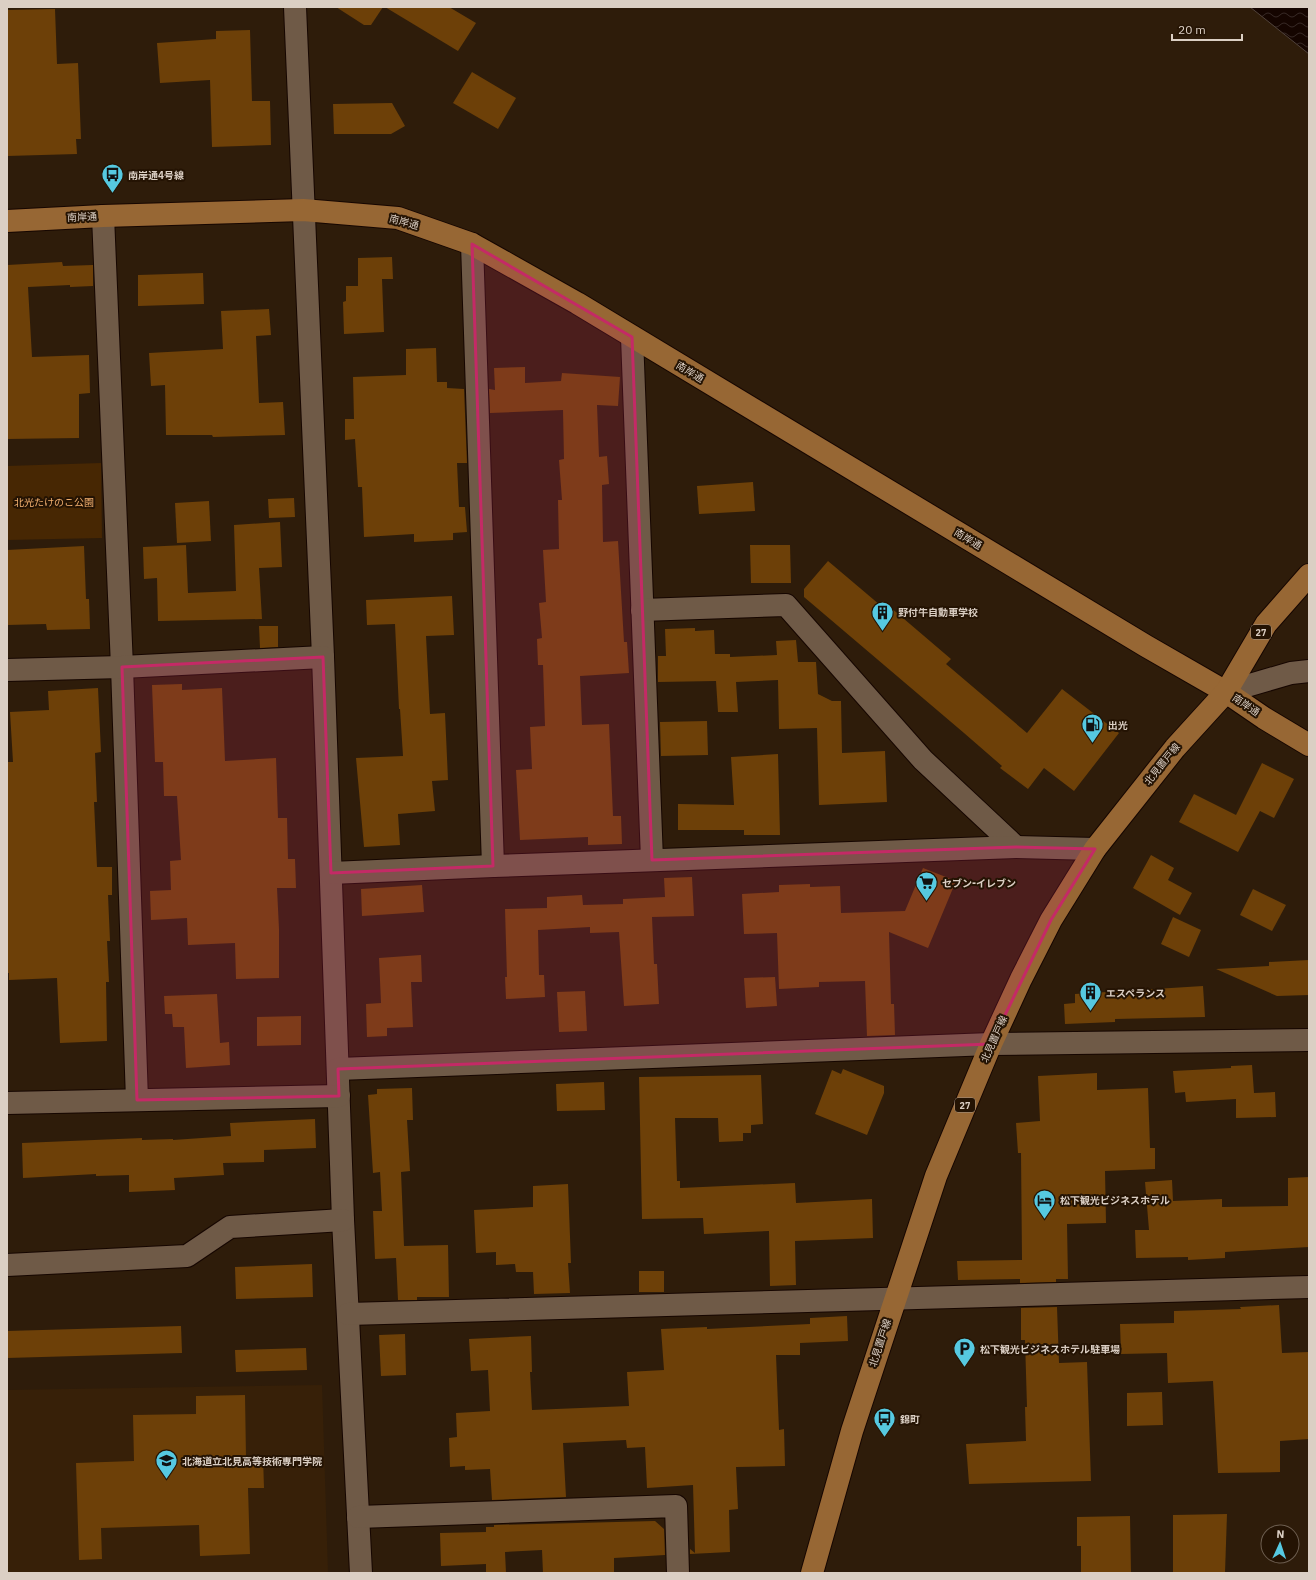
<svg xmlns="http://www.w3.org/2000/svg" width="1316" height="1580" viewBox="0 0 1316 1580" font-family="'IBM Plex Sans','Noto Sans JP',sans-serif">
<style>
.built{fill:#372008}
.park{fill:#472703}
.water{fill:url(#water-waves);stroke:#50423b}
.building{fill:#6d4008}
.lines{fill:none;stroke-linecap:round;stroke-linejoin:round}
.minor-casing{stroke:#160600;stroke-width:24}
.major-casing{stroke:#160600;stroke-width:24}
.minor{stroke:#6f5a47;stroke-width:22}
.major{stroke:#976734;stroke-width:22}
.marked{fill:#c42a66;fill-opacity:0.2;stroke:#c42a66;stroke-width:3;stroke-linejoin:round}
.labels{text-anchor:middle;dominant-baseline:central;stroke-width:4;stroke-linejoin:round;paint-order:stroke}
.shield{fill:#241303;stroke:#a4978a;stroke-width:1}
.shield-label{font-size:9px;font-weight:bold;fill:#dbcfc4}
.poi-label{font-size:10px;font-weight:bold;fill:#dbcfc4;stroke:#241303;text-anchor:start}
.street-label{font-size:10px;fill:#dbcfc4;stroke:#241303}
.park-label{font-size:10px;fill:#f4b170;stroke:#241303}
</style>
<defs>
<pattern id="water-waves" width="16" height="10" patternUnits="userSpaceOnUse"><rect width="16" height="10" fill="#150500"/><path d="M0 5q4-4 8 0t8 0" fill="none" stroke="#362824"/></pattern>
</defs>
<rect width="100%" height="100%" fill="#2e1c0a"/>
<polygon class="built" points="322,1385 328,1573 7,1573 7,1390"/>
<polygon class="park" points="101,463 102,538 7,540 7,466"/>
<polygon class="water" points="1250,7 1309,7 1309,54"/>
<g class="building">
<polygon points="336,7 383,7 371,25 364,25"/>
<polygon points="385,7 449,7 476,23 458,51"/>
<polygon points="55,9 57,64 78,63 81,139 76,139 77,154 7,156 7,10"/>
<polygon points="250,30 252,101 270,101 271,145 212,147 210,80 160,83 157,43 216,39 216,31"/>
<polygon points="472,72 516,98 498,129 453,103"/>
<polygon points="392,103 405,126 391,134 334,134 333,104"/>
<polygon points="392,257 393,279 382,279 384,332 344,334 343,302 346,301 346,286 358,286 358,258"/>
<polygon points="62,262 63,266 93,265 93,286 70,287 70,285 28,287 32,357 89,355 90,393 79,394 79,438 7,439 7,265"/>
<polygon points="203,273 204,304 138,306 138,275"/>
<polygon points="269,309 271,335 256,336 259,403 283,402 285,435 213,437 212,435 166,435 165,385 151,386 149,353 223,349 221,311"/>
<polygon points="436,348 437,382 447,382 447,388 464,389 467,463 457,463 459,507 465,507 467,532 453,533 453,540 414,542 414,534 364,537 362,487 358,487 355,439 345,440 345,419 354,419 353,377 406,375 406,349"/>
<polygon points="525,367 525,383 561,381 562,373 620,377 618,406 597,405 599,457 607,456 609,484 602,485 603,542 618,541 624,642 627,642 629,673 580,676 582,725 609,724 613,816 621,816 622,844 588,845 588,837 520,840 516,770 532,769 530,727 545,726 543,665 538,665 537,639 542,638 539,603 546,602 543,550 559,549 558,500 562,500 559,460 564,459 563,410 490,413 489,389 495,390 494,368"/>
<polygon points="753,482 755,511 699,514 697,486"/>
<polygon points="294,498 295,517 269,518 268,499"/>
<polygon points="209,501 211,541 177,543 175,503"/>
<polygon points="280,522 282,567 259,568 262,619 158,621 157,578 144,579 143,547 186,545 188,593 236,591 234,525"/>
<polygon points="750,545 790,545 791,583 751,583"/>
<polygon points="84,546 86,599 89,599 90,629 47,630 46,624 7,625 7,550"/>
<polygon points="828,561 880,605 883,601 951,659 946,664 1027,733 1062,689 1119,733 1074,791 1044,768 1028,789 1000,768 1002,766 964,733 804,597 804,589"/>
<polygon points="452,596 454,635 426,636 430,714 445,713 448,780 432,781 435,811 398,814 400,845 364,847 356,758 403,756 400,709 399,709 395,624 367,625 366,600"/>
<polygon points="259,626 278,626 278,647 260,648"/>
<polygon points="695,628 695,631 714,630 715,654 730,654 730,657 777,655 776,641 796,640 798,662 816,662 818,694 832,701 841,701 842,753 885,751 887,802 819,805 817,728 779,729 778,680 736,682 738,712 718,712 716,681 658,682 658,656 666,656 665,629"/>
<polygon points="182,684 182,690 222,688 225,761 276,758 278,818 287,818 288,859 295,859 296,888 277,888 279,929 279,978 236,979 235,943 188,945 187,918 151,920 150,891 171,890 170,861 181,860 177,796 164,796 163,762 155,762 152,685"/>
<polygon points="98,688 101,752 95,753 97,802 94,802 97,867 112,867 112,895 108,895 110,941 107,941 109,982 106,982 107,1041 60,1043 57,978 9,980 9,973 7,973 7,762 13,762 10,712 49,710 48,691"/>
<polygon points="707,721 708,755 661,756 660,722"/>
<polygon points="778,754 780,835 744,835 744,830 678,830 678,804 734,805 731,757"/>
<polygon points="1262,763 1294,779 1274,818 1260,811 1238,852 1179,822 1194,794 1236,815"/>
<polygon points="1151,855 1174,868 1168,880 1192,893 1180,915 1133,888"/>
<polygon points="923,868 956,881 928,948 889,932 891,1004 894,1004 895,1035 867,1036 865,981 819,982 819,987 779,989 777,933 744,934 742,894 779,892 779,885 810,884 810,887 840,886 841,913 905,911"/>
<polygon points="692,877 694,916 652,917 654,964 657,964 659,1004 624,1006 619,932 590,933 590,927 538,930 539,975 544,975 545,997 506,999 505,977 507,977 505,909 547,908 547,897 582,895 583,905 623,904 623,899 665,897 664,878"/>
<polygon points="422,885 424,912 362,916 361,889"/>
<polygon points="1253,889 1286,905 1272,931 1240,915"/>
<polygon points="1173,917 1201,930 1189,957 1161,944"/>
<polygon points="421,955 422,982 411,982 413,1027 387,1028 387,1036 367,1037 366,1004 381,1003 379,958"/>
<polygon points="1309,960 1309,995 1277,996 1216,969 1269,966 1269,962"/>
<polygon points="775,977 777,1006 746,1008 744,978"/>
<polygon points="1203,986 1205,1017 1115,1019 1115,1022 1065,1024 1064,1004 1075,1003 1075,994"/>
<polygon points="585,991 587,1031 559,1032 557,992"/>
<polygon points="217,994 220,1043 229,1042 230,1065 186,1068 184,1027 173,1027 172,1014 165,1014 164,996"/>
<polygon points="301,1016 301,1045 257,1046 257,1017"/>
<polygon points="1252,1065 1254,1093 1275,1092 1276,1117 1236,1118 1236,1099 1186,1102 1185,1092 1175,1093 1173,1071 1231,1068 1231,1066"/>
<polygon points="843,1069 884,1086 884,1093 867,1135 815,1114 832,1070 841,1074"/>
<polygon points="1097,1073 1097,1090 1148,1088 1150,1148 1155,1148 1155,1169 1105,1171 1106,1223 1067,1224 1068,1279 1056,1279 1056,1282 1020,1283 1020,1279 958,1280 957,1261 1022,1260 1021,1153 1018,1153 1016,1123 1040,1121 1038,1076"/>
<polygon points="761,1075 763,1124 751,1125 751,1133 743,1133 743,1141 719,1142 718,1118 675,1118 677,1181 680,1181 680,1188 795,1183 796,1203 872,1199 873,1238 795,1241 796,1285 770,1286 769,1231 704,1234 703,1218 642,1219 639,1077"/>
<polygon points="604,1082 605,1110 557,1111 556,1084"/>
<polygon points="412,1088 413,1120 407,1120 410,1171 401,1172 404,1246 448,1245 449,1297 417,1297 417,1300 398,1300 396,1258 375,1259 373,1211 382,1211 380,1172 373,1173 368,1095 377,1094 377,1089"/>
<polygon points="315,1119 316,1148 264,1150 264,1162 223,1163 224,1175 174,1178 175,1190 129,1192 129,1175 96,1176 96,1174 23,1178 22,1143 142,1138 142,1140 173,1139 173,1140 231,1136 230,1123"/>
<polygon points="1309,1177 1309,1247 1225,1252 1225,1258 1188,1260 1188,1257 1136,1258 1135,1230 1149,1230 1145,1182 1172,1180 1173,1201 1222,1199 1222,1207 1288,1206 1288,1178"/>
<polygon points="568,1184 571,1263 568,1263 570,1293 534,1294 533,1272 516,1272 515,1264 496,1265 496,1252 476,1253 474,1210 533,1207 533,1186"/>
<polygon points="312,1264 313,1297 236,1299 235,1267"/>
<rect x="639" y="1271" width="25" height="21"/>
<polygon points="1279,1305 1282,1353 1309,1352 1309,1439 1280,1441 1280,1472 1218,1473 1213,1381 1168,1383 1167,1353 1121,1354 1120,1324 1174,1323 1174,1311 1241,1309 1240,1307"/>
<polygon points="1057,1307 1059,1363 1087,1362 1091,1481 969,1484 966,1444 1026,1441 1025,1407 1027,1407 1025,1340 1021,1340 1021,1308"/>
<polygon points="847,1316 848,1341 800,1343 800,1355 776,1355 779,1430 784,1429 785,1466 736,1467 738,1509 729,1510 730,1552 690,1554 690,1549 695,1553 693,1485 647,1488 645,1447 627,1448 626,1440 563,1443 566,1497 492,1500 490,1469 465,1470 465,1466 450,1467 449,1438 457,1437 456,1413 490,1411 488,1370 471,1371 469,1339 531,1336 532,1372 530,1372 532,1410 629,1406 627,1372 664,1370 661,1329 707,1327 707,1329 810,1324 810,1318"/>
<polygon points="181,1326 182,1353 7,1358 7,1331"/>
<polygon points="405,1334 406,1375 381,1376 379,1335"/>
<polygon points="306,1348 307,1370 236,1372 235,1350"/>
<polygon points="1162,1392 1163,1425 1127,1426 1127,1393"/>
<polygon points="245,1395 246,1458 263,1457 264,1488 248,1488 250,1554 200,1556 199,1525 101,1528 102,1559 79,1560 76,1463 134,1461 133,1415 196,1414 196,1396"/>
<polygon points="1227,1514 1225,1573 1173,1573 1173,1515"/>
<polygon points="1130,1516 1131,1573 1081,1573 1081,1546 1077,1546 1077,1517"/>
<polygon points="655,1521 664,1529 665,1555 614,1558 614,1573 543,1573 542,1550 505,1552 506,1573 486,1573 486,1564 441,1566 440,1533 486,1532 486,1527 494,1527 494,1525"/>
</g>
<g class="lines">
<defs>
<g id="minor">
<polyline points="295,7 323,657 343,1220 361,1573"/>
<polyline points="103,216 122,667 137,1100"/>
<polyline points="472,244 493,866"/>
<polyline points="632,337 652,860"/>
<polyline points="642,610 786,605 923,760 1016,847"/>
<polyline points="7,670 122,667 323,657"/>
<polyline points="1226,692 1291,673 1309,671"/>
<polyline points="331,873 493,866 1016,847 1095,849"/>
<polyline points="338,1069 991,1044 1309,1040"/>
<polyline points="7,1103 339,1096"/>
<polyline points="7,1265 187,1256 230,1227 343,1220"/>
<polyline points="348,1314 1309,1287"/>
<polyline points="358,1517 676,1506 678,1573"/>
</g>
<g id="major">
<polyline points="7,221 103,216 303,210 398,218 472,244 577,303 1146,646 1226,692 1264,718 1309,745"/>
<polyline points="812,1573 852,1431 936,1176 991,1044 1021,979 1051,920 1095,849 1175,748 1226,692 1266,624 1309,575"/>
</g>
</defs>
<use href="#minor" class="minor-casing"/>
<use href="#major" class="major-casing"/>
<use href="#minor" class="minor"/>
<use href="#major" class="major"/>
</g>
<path class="marked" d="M472,244L632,337L652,860L1016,847L1095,849L1051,920L991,1044L338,1069L339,1096L137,1100L122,667L323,657L331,873L493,866Z"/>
<defs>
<symbol id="bus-pin" viewBox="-11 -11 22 30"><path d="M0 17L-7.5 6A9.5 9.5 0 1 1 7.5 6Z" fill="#56c9e1" stroke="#241303"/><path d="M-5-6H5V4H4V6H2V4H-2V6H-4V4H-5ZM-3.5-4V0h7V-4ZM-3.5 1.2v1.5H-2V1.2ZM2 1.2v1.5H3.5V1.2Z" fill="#111"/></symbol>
<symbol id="building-pin" viewBox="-11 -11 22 30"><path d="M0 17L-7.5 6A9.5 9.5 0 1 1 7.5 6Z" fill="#56c9e1" stroke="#241303"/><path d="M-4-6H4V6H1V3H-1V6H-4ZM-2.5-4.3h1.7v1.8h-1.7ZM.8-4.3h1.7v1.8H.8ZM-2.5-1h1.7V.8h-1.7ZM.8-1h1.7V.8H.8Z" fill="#111"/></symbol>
<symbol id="fuel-pin" viewBox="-11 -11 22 30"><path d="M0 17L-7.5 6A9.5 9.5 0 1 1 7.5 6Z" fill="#56c9e1" stroke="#241303"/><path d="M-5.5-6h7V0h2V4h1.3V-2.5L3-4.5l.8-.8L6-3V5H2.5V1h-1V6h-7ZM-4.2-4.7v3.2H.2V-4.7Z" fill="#111"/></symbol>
<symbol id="supermarket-pin" viewBox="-11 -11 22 30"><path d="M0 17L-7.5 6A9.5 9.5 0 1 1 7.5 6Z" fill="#56c9e1" stroke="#241303"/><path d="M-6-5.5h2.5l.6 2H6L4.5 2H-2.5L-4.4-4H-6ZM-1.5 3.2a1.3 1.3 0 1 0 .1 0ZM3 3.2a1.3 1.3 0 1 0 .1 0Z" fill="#111"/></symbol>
<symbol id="hotel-pin" viewBox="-11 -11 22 30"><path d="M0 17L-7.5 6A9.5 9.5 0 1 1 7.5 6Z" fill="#56c9e1" stroke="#241303"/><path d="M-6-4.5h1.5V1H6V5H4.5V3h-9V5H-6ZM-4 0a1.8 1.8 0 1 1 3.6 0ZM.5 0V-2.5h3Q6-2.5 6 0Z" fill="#111"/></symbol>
<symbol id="parking-pin" viewBox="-11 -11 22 30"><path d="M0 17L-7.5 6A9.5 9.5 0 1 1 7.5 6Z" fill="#56c9e1" stroke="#241303"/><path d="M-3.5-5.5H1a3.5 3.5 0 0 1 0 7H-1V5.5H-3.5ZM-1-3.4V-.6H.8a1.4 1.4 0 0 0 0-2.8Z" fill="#111"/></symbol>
<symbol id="university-pin" viewBox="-11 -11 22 30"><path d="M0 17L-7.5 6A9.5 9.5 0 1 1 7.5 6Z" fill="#56c9e1" stroke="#241303"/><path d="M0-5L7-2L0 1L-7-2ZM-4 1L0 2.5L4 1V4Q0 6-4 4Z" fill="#111"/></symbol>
</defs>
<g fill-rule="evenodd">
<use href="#bus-pin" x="100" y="162" width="25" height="34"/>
<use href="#building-pin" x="870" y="600" width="25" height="34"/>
<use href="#fuel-pin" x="1080" y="712" width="25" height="34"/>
<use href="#supermarket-pin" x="914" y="870" width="25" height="34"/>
<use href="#building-pin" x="1078" y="980" width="25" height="34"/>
<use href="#hotel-pin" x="1032" y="1188" width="25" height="34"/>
<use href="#parking-pin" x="952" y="1336" width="25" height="34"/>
<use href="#bus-pin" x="872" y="1406" width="25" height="34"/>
<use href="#university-pin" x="154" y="1448" width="25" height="34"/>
</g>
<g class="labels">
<g class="shield">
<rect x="1251" y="625" width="20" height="14" rx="3"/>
<rect x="955" y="1098" width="20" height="14" rx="3"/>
</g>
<g class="shield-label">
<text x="1261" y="632">27</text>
<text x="965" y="1105">27</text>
</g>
<g class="poi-label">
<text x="128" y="175">南岸通4号線</text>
<text x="898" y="612">野付牛自動車学校</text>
<text x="1108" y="725">出光</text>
<text x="942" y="883">セブン-イレブン</text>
<text x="1106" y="993">エスペランス</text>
<text x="1060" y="1200">松下観光ビジネスホテル</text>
<text x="980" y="1349">松下観光ビジネスホテル駐車場</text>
<text x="900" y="1419">錦町</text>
<text x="182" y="1461">北海道立北見高等技術専門学院</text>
</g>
<g class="street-label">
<text transform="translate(82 217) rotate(-3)">南岸通</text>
<text transform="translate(404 222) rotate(15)">南岸通</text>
<text transform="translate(690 372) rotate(31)">南岸通</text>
<text transform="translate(968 539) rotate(31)">南岸通</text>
<text transform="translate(1246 705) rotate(34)">南岸通</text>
<text transform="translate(1162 764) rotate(-51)">北見置戸線</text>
<text transform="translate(994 1039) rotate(-66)">北見置戸線</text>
<text transform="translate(880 1343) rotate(-72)">北見置戸線</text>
</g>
<g class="park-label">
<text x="54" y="502">北光たけのこ公園</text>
</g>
</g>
<rect width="1316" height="1580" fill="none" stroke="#dbcfc4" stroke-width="16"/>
<g transform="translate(1280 1544) rotate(3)"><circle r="19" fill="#241303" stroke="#6d5e50"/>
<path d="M0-3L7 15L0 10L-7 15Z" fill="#56c9e1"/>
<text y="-6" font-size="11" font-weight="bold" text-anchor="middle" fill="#dbcfc4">N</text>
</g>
<path d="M1172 34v6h70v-6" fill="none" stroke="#dbcfc4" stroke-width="2"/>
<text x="1178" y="34" font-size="12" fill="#dbcfc4" stroke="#241303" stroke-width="3" paint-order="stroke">20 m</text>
</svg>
